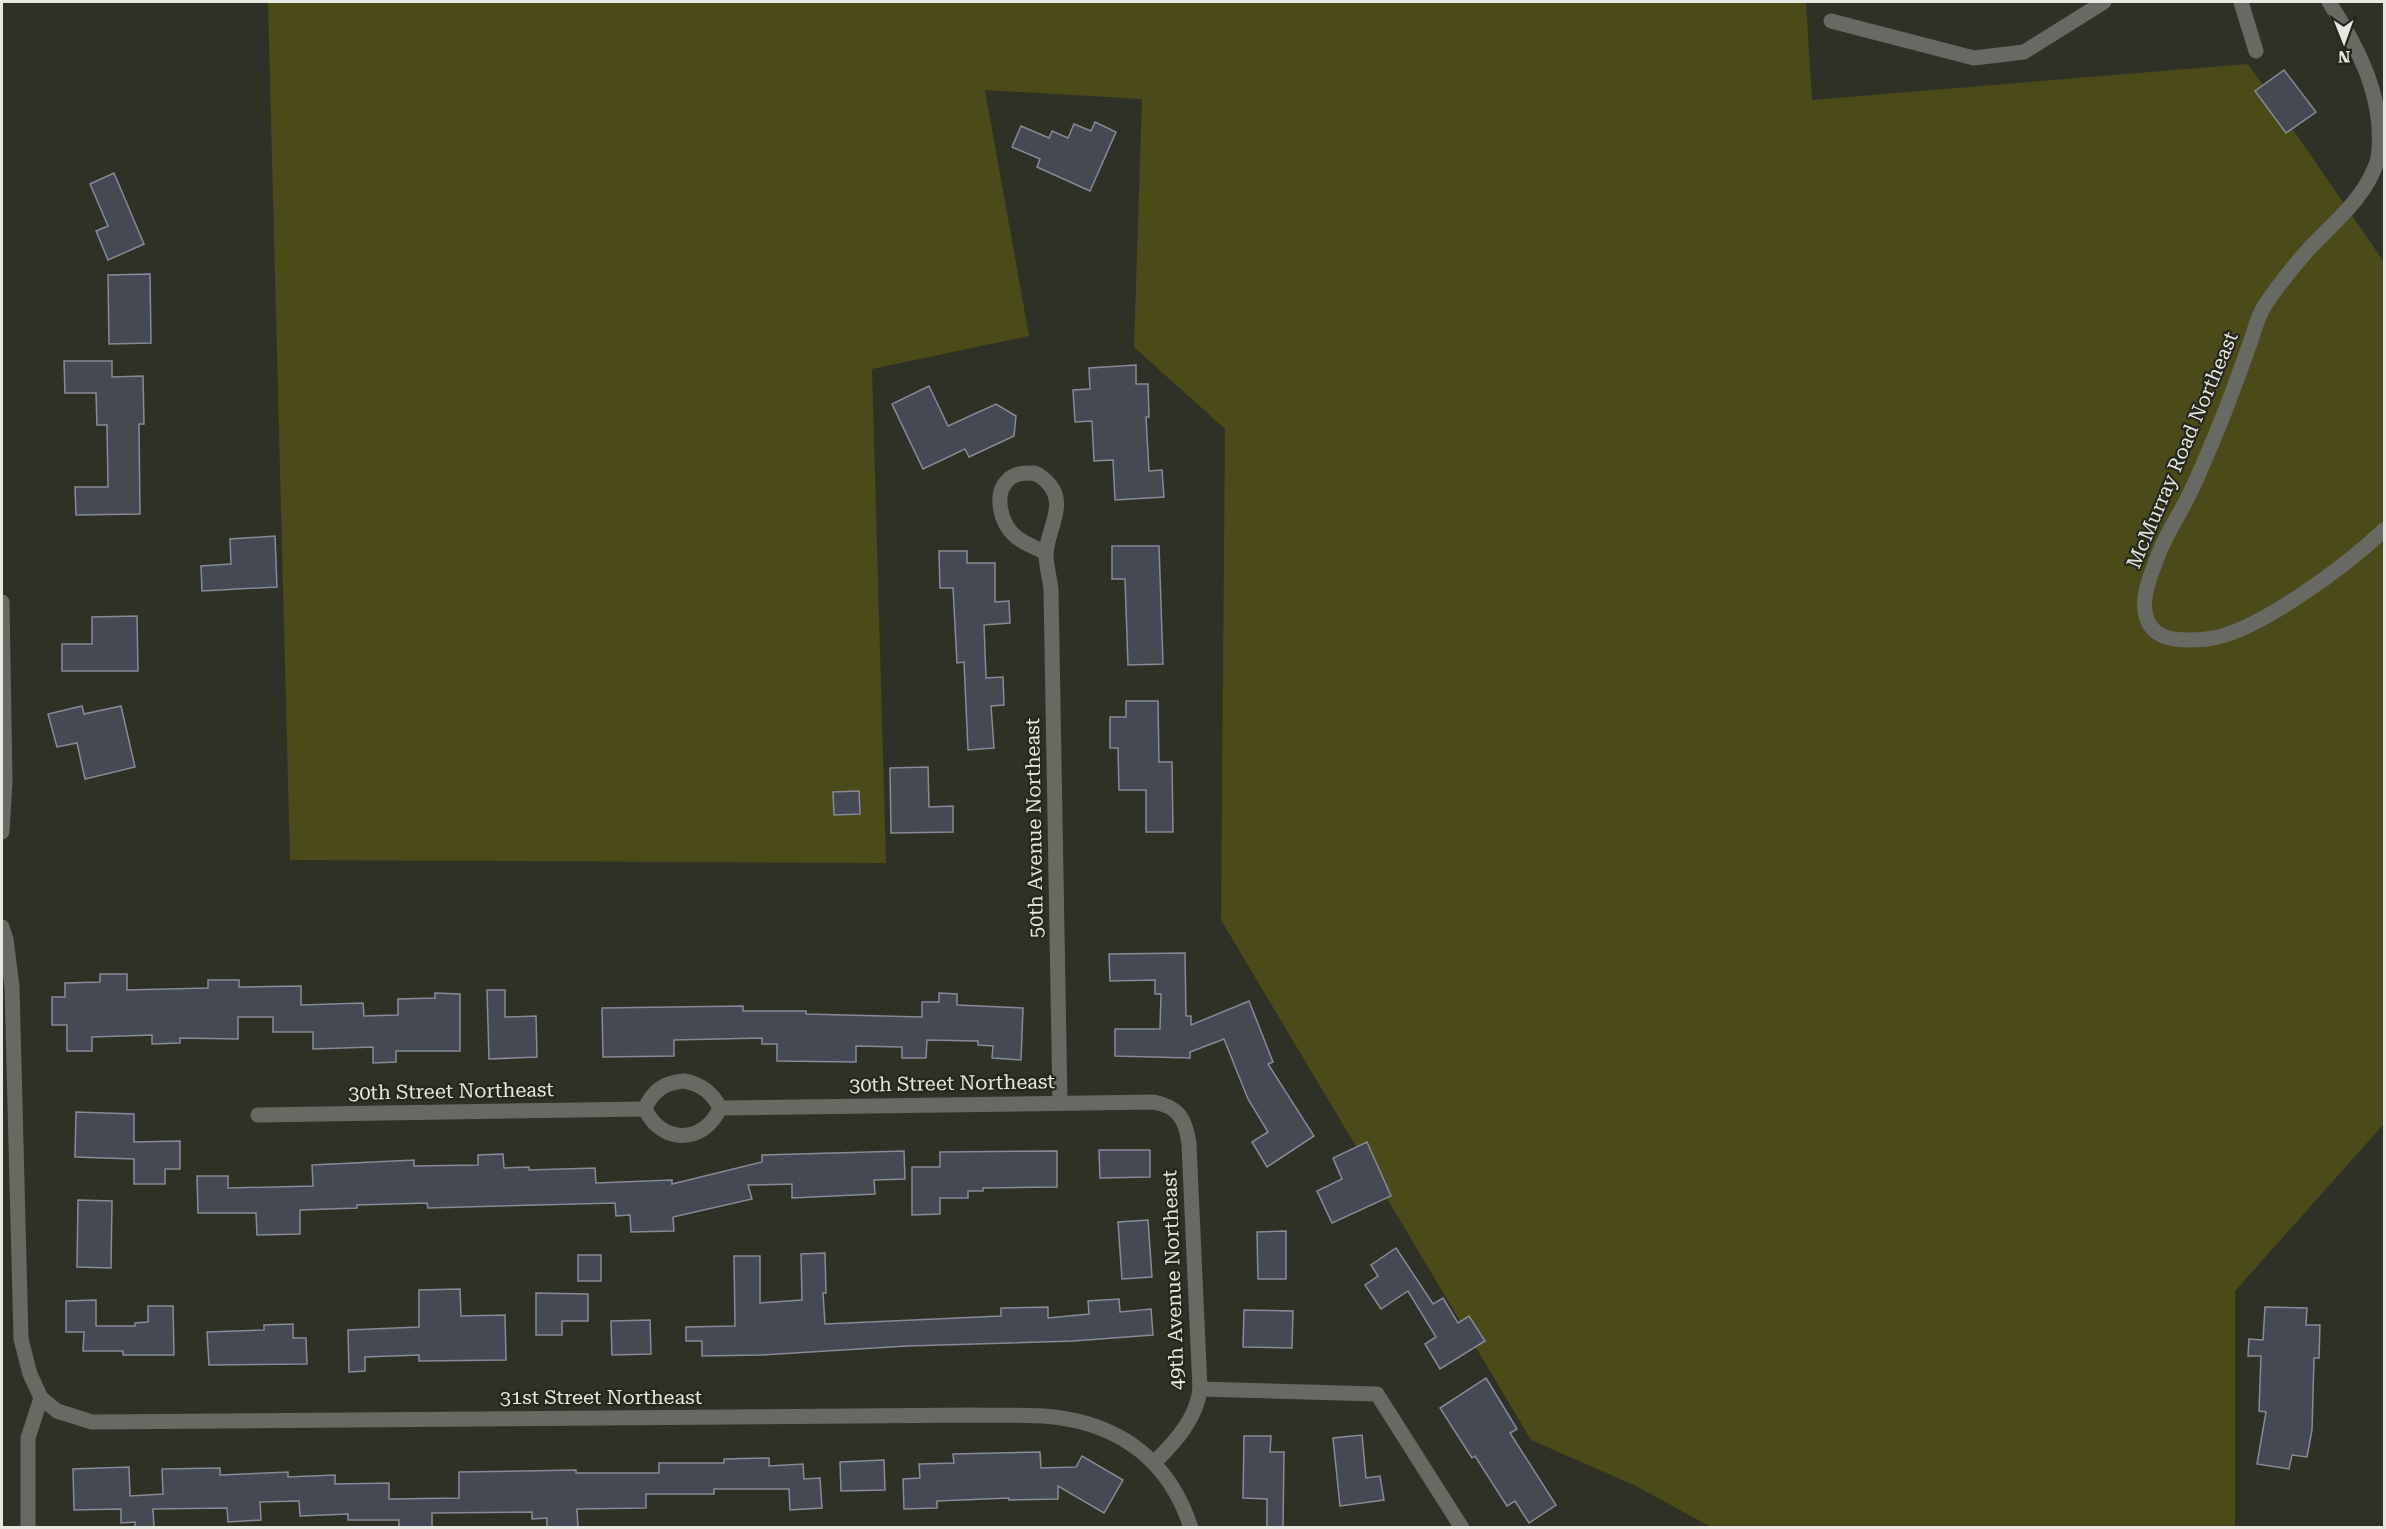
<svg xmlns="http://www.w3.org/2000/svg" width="2386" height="1529" viewBox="0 0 2386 1529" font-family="'Roboto Serif',serif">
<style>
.green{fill:#4b4a19}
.building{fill:#454954;stroke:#868b97;stroke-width:1.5}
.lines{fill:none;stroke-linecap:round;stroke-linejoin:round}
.minor{stroke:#696964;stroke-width:15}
.labels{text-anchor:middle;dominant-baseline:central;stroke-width:4.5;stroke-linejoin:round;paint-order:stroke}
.street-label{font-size:20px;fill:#e7e8e1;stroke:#26271c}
</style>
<rect width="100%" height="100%" fill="#303126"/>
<polygon class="green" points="268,2 1806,2 1812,100 2248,64 2384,262 2384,1124 2235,1291 2235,1527 1711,1527 1636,1486 1531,1440 1221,920 1225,429 1134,347 1142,99 985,90 1029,336 872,369 886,863 290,860"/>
<g class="building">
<polygon points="2284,70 2316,112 2286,133 2255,91"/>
<polygon points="1095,122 1116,132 1090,191 1037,167 1040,159 1012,147 1021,126 1049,138 1052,131 1068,138 1074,124 1091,131"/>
<polygon points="114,173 144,244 108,260 96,231 108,226 90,184"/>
<polygon points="150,274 151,343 109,344 108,275"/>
<polygon points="64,361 112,361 112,377 143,376 144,424 139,424 140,514 76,515 75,487 108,487 107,425 97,425 96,393 65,393"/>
<polygon points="1136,365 1136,384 1148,384 1149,417 1146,417 1149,471 1162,470 1164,497 1115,500 1113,460 1094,461 1092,421 1075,422 1073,390 1090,389 1089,368"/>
<polygon points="929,386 948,426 996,404 1016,416 1014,436 969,457 965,449 923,469 892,404"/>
<polygon points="275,536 277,587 202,591 201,566 231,564 230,539"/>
<polygon points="1112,546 1159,546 1163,664 1128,665 1125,579 1112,579"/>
<polygon points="939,551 967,551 967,563 995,563 995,602 1009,601 1010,623 984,625 986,678 1003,677 1004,705 991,706 994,748 968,750 964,662 957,663 953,588 940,588"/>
<polygon points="137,616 138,671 62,671 62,644 92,644 92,617"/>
<polygon points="1126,701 1158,701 1159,762 1172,762 1173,832 1146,832 1146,790 1119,790 1118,748 1110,748 1110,717 1126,717"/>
<polygon points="82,706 84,714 121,706 135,767 85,779 77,743 57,747 48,714"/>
<polygon points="928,767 929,807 953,806 953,832 891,833 890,768"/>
<polygon points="859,791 860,814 834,815 833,792"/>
<polygon points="1185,953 1186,1016 1191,1016 1191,1025 1249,1001 1273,1062 1268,1064 1314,1136 1267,1167 1252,1142 1268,1132 1248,1099 1224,1039 1190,1052 1190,1058 1115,1056 1115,1029 1160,1029 1161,994 1155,994 1155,980 1110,981 1109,954"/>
<polygon points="100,974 127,974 127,990 208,988 208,980 239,980 239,987 301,986 301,1005 363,1003 364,1016 398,1015 398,999 435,998 435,993 460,994 460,1051 396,1051 396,1062 373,1063 373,1047 313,1049 313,1032 273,1032 273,1017 238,1017 238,1039 180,1038 180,1043 152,1044 152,1035 92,1037 92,1051 67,1051 67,1025 52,1025 52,997 65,997 65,983 100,982"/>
<polygon points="487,990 505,990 505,1017 536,1016 537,1057 489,1059"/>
<polygon points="939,993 957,994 957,1005 1023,1008 1021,1060 992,1058 993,1046 978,1045 978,1041 927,1040 926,1058 902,1058 902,1047 856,1046 856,1062 777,1061 777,1044 762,1044 762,1038 674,1040 674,1056 603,1057 602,1008 743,1006 743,1011 806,1011 806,1014 922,1017 922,1002 939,1002"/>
<polygon points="76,1112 134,1114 134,1142 180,1141 180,1169 165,1169 165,1184 134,1184 134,1159 75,1157"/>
<polygon points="1367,1142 1391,1196 1332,1223 1317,1191 1342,1179 1333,1158"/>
<polygon points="1099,1150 1150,1150 1150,1177 1100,1178"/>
<polygon points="904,1151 905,1179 874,1180 875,1194 792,1198 792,1184 748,1185 752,1199 673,1217 674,1231 631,1232 630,1215 616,1216 615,1203 428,1208 427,1203 357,1205 357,1208 300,1210 300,1234 257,1235 256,1213 198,1213 197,1176 228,1176 228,1188 313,1186 312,1165 414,1160 414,1166 478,1165 478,1155 503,1154 504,1168 529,1167 529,1170 595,1168 596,1183 672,1180 672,1184 762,1162 762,1155"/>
<polygon points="1057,1151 1057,1187 983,1188 983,1191 968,1191 968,1198 940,1198 940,1214 912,1215 912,1167 940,1167 940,1152"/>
<polygon points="78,1200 112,1201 111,1268 77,1267"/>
<polygon points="1148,1220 1152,1277 1122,1279 1118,1222"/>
<polygon points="1286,1231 1286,1279 1258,1279 1257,1232"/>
<polygon points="1396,1248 1433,1304 1443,1298 1458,1323 1469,1316 1485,1341 1440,1369 1425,1344 1436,1337 1408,1291 1381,1309 1365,1285 1378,1276 1371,1265"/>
<polygon points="825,1253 826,1293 823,1293 825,1324 1001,1316 1001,1308 1048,1307 1048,1318 1089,1314 1088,1301 1119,1299 1120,1312 1151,1309 1153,1335 1073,1341 907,1346 760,1355 702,1356 702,1341 686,1341 686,1327 735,1326 734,1256 760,1256 760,1303 802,1300 801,1254"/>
<rect x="578" y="1255" width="23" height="26"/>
<polygon points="460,1289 461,1316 505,1315 506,1360 419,1361 419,1355 365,1357 365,1371 349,1372 348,1330 419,1327 419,1290"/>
<polygon points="536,1293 588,1294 588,1321 562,1321 562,1335 536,1335"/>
<polygon points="96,1300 96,1326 135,1326 135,1323 148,1322 148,1306 173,1306 174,1355 123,1355 123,1351 83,1351 84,1332 66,1332 66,1301"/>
<polygon points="2265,1307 2307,1308 2306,1325 2320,1325 2319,1358 2314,1358 2312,1430 2307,1457 2292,1455 2289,1469 2257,1464 2266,1412 2259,1411 2261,1356 2248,1356 2249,1339 2263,1340"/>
<polygon points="1244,1310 1293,1311 1292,1348 1243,1347"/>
<polygon points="650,1320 651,1354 612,1355 611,1321"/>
<polygon points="293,1324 293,1338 306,1338 307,1364 209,1365 207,1332 264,1330 264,1325"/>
<polygon points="1486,1378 1517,1429 1510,1433 1556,1505 1529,1523 1515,1501 1507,1506 1475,1456 1472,1458 1440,1408"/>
<polygon points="1362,1435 1366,1478 1380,1476 1384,1500 1340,1506 1333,1438"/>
<polygon points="1244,1436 1271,1436 1270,1452 1284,1452 1283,1527 1267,1527 1267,1499 1243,1498"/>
<polygon points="1040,1452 1041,1468 1076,1467 1082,1456 1123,1480 1104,1513 1058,1486 1058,1499 1009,1500 1009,1498 937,1501 937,1508 904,1509 903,1479 920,1478 919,1464 954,1463 953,1454"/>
<polygon points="769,1458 769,1466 803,1464 804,1479 820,1478 822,1508 790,1510 789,1489 714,1489 714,1494 646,1494 646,1508 577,1509 578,1527 547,1527 547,1518 532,1519 532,1512 432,1513 432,1527 399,1527 399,1520 348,1520 348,1514 300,1516 299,1501 260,1502 261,1520 228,1522 227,1508 153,1509 154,1527 135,1527 135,1522 121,1523 121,1509 74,1510 73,1469 129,1467 130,1496 163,1494 162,1469 220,1468 220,1475 288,1472 288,1477 335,1475 335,1484 389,1483 389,1499 459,1498 459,1472 576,1470 576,1473 659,1473 659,1463 724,1463 724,1459"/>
<polygon points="884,1460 885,1490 841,1491 840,1462"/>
</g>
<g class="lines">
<g class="minor">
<polyline points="2241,2 2256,51"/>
<path d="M2329,2C2359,49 2386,100 2378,159C2366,198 2334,222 2307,251C2292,268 2277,287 2265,305C2257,317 2254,333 2249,346C2237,379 2226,411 2212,443C2204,462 2196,482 2186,501C2177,518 2166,535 2159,553C2152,572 2139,599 2147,619C2155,643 2187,641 2207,639C2256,634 2348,564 2384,530"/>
<polyline points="1831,21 1974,58 2024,52 2104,2"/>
<path d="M1046,553C1037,548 1022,543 1014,535C1001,523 993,494 1008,480C1015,473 1024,473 1033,473C1039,474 1040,476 1045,480C1070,502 1047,528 1046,554C1046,565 1050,579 1051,590L1060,1103"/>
<polyline points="2,602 5,781 2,832"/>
<polyline points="2,927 6,939 12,987 21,1339 30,1374 41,1398 28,1438 28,1528"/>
<path d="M684,1081C701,1084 712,1092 720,1108C704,1144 662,1145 645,1109C652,1091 665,1082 684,1081Z"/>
<path d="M720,1108L1154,1102C1179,1107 1186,1120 1189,1144L1200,1389C1197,1418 1175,1442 1155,1462"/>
<polyline points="258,1115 645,1109"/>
<polyline points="1200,1389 1377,1394 1462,1528"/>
<path d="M41,1398L57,1411L92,1422L976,1415C1001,1416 1028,1414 1054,1417C1122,1425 1170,1462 1191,1528"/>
</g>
</g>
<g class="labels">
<g class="street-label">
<text transform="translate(2182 450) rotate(-67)">McMurray Road Northeast</text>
<text transform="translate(1034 828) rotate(-91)">50th Avenue Northeast</text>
<text transform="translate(952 1083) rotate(-1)">30th Street Northeast</text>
<text transform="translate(451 1091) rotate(-1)">30th Street Northeast</text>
<text transform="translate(1173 1280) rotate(-92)">49th Avenue Northeast</text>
<text x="601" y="1397">31st Street Northeast</text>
</g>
</g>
<rect width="2386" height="1529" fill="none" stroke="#e7e8e1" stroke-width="6"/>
<g transform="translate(2344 42) rotate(179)" stroke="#26271c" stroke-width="4.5" paint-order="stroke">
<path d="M0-4.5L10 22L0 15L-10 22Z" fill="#e7e8e1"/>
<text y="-9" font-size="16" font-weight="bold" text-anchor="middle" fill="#e7e8e1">N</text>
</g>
</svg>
